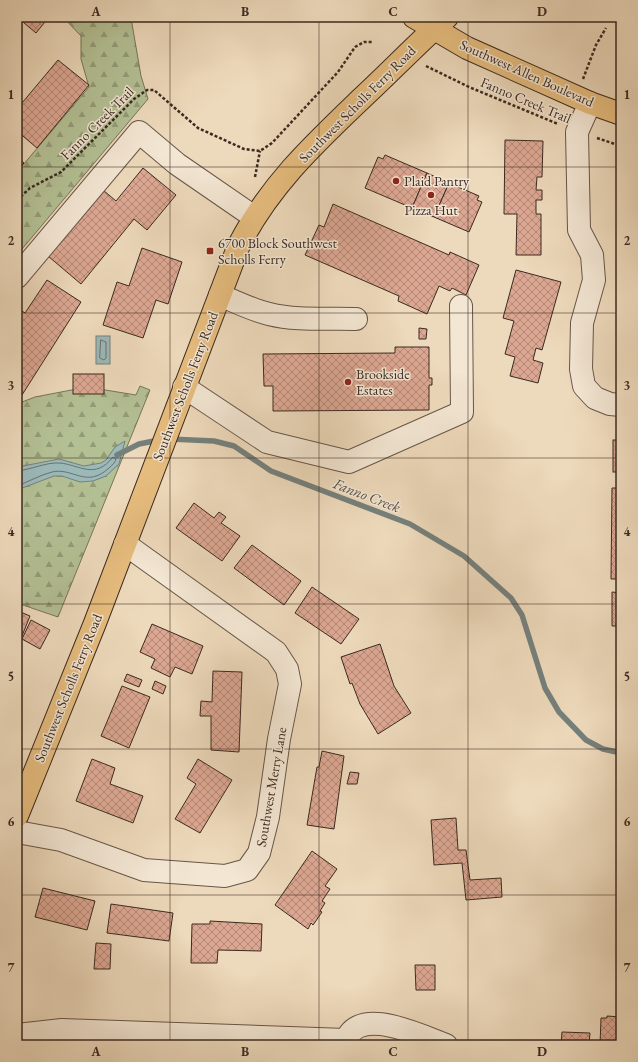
<svg xmlns="http://www.w3.org/2000/svg" width="638" height="1062" viewBox="0 0 638 1062" font-family="'EB Garamond',serif">
<style>
.forest{fill:url(#forest-firs);stroke:#77755a}
.water{fill:#9bb9b9;stroke:#75807c}
.lines{fill:none;stroke-linecap:round;stroke-linejoin:round}
.shore{stroke:#6b726d;stroke-width:1}
.stream{stroke:#75807c;stroke-width:5.5}
.building{fill:url(#building-cross-hatch);stroke:#3b2a21}
.minor-casing{stroke:#685648;stroke-width:24}
.major-casing{stroke:#3b2a21;stroke-width:24}
.path{stroke:#3b2a21;stroke-width:2.5;stroke-dasharray:3 2;stroke-linecap:butt}
.minor{stroke:#f3e6d3;stroke-width:22}
.major{stroke:#e6bc7e;stroke-width:22}
.grid{fill:none;stroke:#3b2a21;stroke-width:1;stroke-opacity:0.55}
.poi-dot{fill:#8f2418;stroke:#f3e6d3;stroke-width:1.5}
.labels{text-anchor:middle;dominant-baseline:central;stroke-width:3;stroke-linejoin:round;paint-order:stroke}
.street-label{font-size:14px;fill:#3b2a21;stroke:#f3e6d3}
.poi-label{font-size:14px;fill:#3b2a21;stroke:#f3e6d3;text-anchor:start}
.water-label{font-size:15px;font-style:italic;fill:#534e47;stroke:#f3e6d3}
.neatline{fill:none;stroke:#3b2a21;stroke-width:1.5}
.grid-label{font-size:13px;text-anchor:middle;font-weight:bold;fill:#3b2a21}
</style>
<defs>
<pattern id="forest-firs" width="22" height="20" patternUnits="userSpaceOnUse"><rect width="22" height="20" fill="#b3c094"/><path d="M5 1l3.5 6h-7zM16 11l3.5 6h-7z" fill="#939c78"/></pattern>
<pattern id="building-cross-hatch" width="8" height="8" patternUnits="userSpaceOnUse"><rect width="8" height="8" fill="#dca792"/><path d="M0 0l8 8M0 8l8-8" fill="none" stroke="#b48877"/></pattern>
</defs>
<rect width="100%" height="100%" fill="#edd9bb"/>
<filter id="stains"><feTurbulence type="fractalNoise" baseFrequency=".005" numOctaves="4"/><feColorMatrix values="0 0 0 0 .2 0 0 0 0 .09 0 0 0 0 .02 0 0 0 .5 -.17"/></filter>
<radialGradient id="worn" r=".72"><stop offset=".6" stop-color="#630" stop-opacity="0"/><stop offset="1" stop-color="#630" stop-opacity=".3"/></radialGradient>
<g class="forest">
<polygon points="63,17 131,18 141,76 148,99 17,255 17,172 89,87 81,59 81,36"/>
<polygon points="140,386 150,390 58,617 17,603 17,404 35,397 87,387 136,395"/>
</g>
<g class="water">
<rect x="96" y="336" width="14" height="28"/>
<polygon points="125,441 119,464 106,476 93,481 80,482 62,476 54,476 17,490 18,467 59,459 84,466 101,463 106,460 115,447"/>
</g>
<g class="lines">
<g class="shore">
<polygon points="101,340 106,342 106,358 104,360 100,358"/>
<path d="M17,471C30,470 46,462 60,463C80,465 95,480 113,457L116,459C115,463 112,465 109,468C86,489 73,467 52,472C40,475 28,482 17,486"/>
</g>
<g class="stream">
<polyline points="170,439 214,441 234,446 271,471 410,524 464,556 511,598 522,615 545,688 559,712 586,740 603,749 621,753"/>
<polyline points="117,455 139,444 159,440"/>
</g>
</g>
<g class="building">
<polygon points="17,17 49,17 36,33"/>
<polygon points="58,60 89,85 37,148 17,131 17,109"/>
<polygon points="505,140 543,141 542,177 537,177 536,190 542,190 542,200 536,200 536,214 541,214 541,255 516,255 517,214 504,214"/>
<polygon points="385,155 427,173 412,208 365,188 378,157 383,159"/>
<polygon points="17,157 24,163 17,171"/>
<polygon points="143,168 176,195 147,230 134,219 81,284 48,256 103,190 116,201"/>
<polygon points="427,173 449,183 434,217 412,208"/>
<polygon points="449,183 479,196 477,200 482,202 469,232 434,217"/>
<polygon points="333,204 449,255 450,252 479,265 466,295 452,288 450,291 439,286 427,314 398,301 399,296 305,255 319,225 324,227"/>
<polygon points="142,248 182,262 168,304 156,300 143,338 103,325 117,282 129,286"/>
<polygon points="516,270 561,282 542,350 536,348 533,360 543,363 538,383 510,376 515,357 505,354 514,321 503,318"/>
<polygon points="47,280 81,302 22,395 17,392 17,319 22,311 25,313"/>
<rect x="619" y="307" width="2" height="27"/>
<polygon points="419,328 427,329 426,339 419,339"/>
<polygon points="395,347 429,347 429,378 432,378 432,385 429,385 429,410 273,411 273,386 264,386 263,354 395,353"/>
<rect x="73" y="374" width="31" height="20"/>
<rect x="613" y="440" width="8" height="32"/>
<polygon points="612,488 621,488 621,579 611,579"/>
<polygon points="194,503 214,518 219,512 226,517 221,523 240,536 222,561 176,528"/>
<polygon points="252,545 301,581 284,605 234,568"/>
<polygon points="312,587 359,619 341,644 295,613"/>
<polygon points="612,592 621,593 621,626 612,626"/>
<polygon points="18,611 30,616 22,636 17,634"/>
<polygon points="31,620 50,630 40,649 22,639"/>
<polygon points="152,624 203,646 192,674 175,667 170,677 151,668 155,659 140,652"/>
<polygon points="380,644 394,686 411,713 378,734 360,704 352,683 350,684 341,657"/>
<polygon points="213,671 242,672 239,752 211,750 211,716 200,716 201,701 212,702"/>
<polygon points="127,674 142,680 139,687 124,681"/>
<polygon points="155,681 166,686 163,694 152,689"/>
<polygon points="122,686 150,697 129,748 101,736"/>
<polygon points="322,751 344,756 334,829 307,825 317,767 319,767"/>
<polygon points="92,759 115,768 110,784 143,796 133,823 76,801"/>
<polygon points="198,759 232,780 200,833 175,819 196,784 187,778"/>
<polygon points="350,772 359,773 357,784 347,784"/>
<polygon points="456,818 458,850 466,850 470,880 501,878 502,897 466,900 462,863 434,865 431,820"/>
<polygon points="312,851 337,869 325,886 330,889 322,901 325,903 320,911 322,912 313,925 311,923 308,929 275,905"/>
<polygon points="43,888 95,901 87,930 35,917"/>
<polygon points="111,904 173,913 169,941 107,933"/>
<polygon points="210,921 262,924 261,951 218,950 217,963 191,963 192,924 210,924"/>
<polygon points="96,943 111,944 110,969 94,969"/>
<polygon points="415,965 435,965 435,990 416,990"/>
<polygon points="607,1016 621,1017 621,1045 600,1045 601,1018 607,1018"/>
<polygon points="562,1032 590,1033 589,1045 561,1045"/>
</g>
<g class="lines">
<defs>
<g id="minor">
<polyline points="590,103 577,132 579,230 592,255 594,280 582,323 581,369 584,386 595,398 610,404 621,405"/>
<polyline points="17,277 139,132 177,164 254,217"/>
<path d="M220,295C236,302 252,310 269,314C297,321 327,318 356,319"/>
<polyline points="184,387 267,442 349,462 462,412 461,306"/>
<polyline points="17,832 61,840 144,870 225,876 247,870 259,853 268,817 279,739 290,684 287,669 276,652 125,544"/>
<polyline points="17,1035 62,1030 346,1040"/>
<path d="M345,1045C354,1002 421,1036 446,1045"/>
</g>
<g id="major">
<polyline points="414,17 467,48 590,103 621,114"/>
<path d="M17,816L95,623L239,245C270,185 313,145 361,99C390,72 418,43 447,17"/>
</g>
</defs>
<use href="#minor" class="minor-casing"/>
<use href="#major" class="major-casing"/>
<g class="path">
<polyline points="426,66 469,87 558,124"/>
<polyline points="583,79 596,45 606,28"/>
<polyline points="597,138 621,146"/>
<polyline points="255,177 260,151"/>
<polyline points="17,200 30,188 61,172 134,99 147,90 154,90 198,128 244,149 260,151 272,143 338,72 355,47 364,42 373,42"/>
</g>
<use href="#minor" class="minor"/>
<use href="#major" class="major"/>
</g>
<path class="grid" d="M170,17V1045M319,17V1045M468,17V1045M17,167H621M17,313H621M17,458H621M17,604H621M17,749H621M17,895H621"/>
<g class="poi-dot">
<circle cx="396" cy="181" r="4"/>
<circle cx="431" cy="195" r="4"/>
<rect x="206" y="247" width="8" height="8" rx="2"/>
<circle cx="348" cy="382" r="4"/>
</g>
<g class="labels">
<g class="street-label">
<text transform="translate(527 73) rotate(24)">Southwest Allen Boulevard</text>
<text transform="translate(526 100) rotate(23)">Fanno Creek Trail</text>
<text transform="translate(357 104) rotate(-45)">Southwest Scholls Ferry Road</text>
<text transform="translate(97 123) rotate(-45)">Fanno Creek Trail</text>
<text transform="translate(185 386) rotate(-69)">Southwest Scholls Ferry Road</text>
<text transform="translate(68 688) rotate(-68)">Southwest Scholls Ferry Road</text>
<text transform="translate(271 787) rotate(-80)">Southwest Merry Lane</text>
</g>
<g class="poi-label">
<text x="404" y="181">Plaid Pantry</text>
<text x="431" y="210" text-anchor="middle">Pizza Hut</text>
<text x="218" y="243">6700 Block Southwest<tspan x="218" dy="16">Scholls Ferry</tspan></text>
<text x="356" y="374">Brookside<tspan x="356" dy="16">Estates</tspan></text>
</g>
<g class="water-label">
<text transform="translate(367 495) rotate(21)">Fanno Creek</text>
</g>
</g>
<rect width="638" height="1062" fill="none" stroke="#edd9bb" stroke-width="44"/>
<rect x="22" y="22" width="594" height="1018" class="neatline"/>
<g class="grid-label">
<text x="96" y="16">A</text>
<text x="245" y="16">B</text>
<text x="393" y="16">C</text>
<text x="542" y="16">D</text>
<text x="11" y="99">1</text>
<text x="627" y="99">1</text>
<text x="11" y="245">2</text>
<text x="627" y="245">2</text>
<text x="11" y="390">3</text>
<text x="627" y="390">3</text>
<text x="11" y="536">4</text>
<text x="627" y="536">4</text>
<text x="11" y="681">5</text>
<text x="627" y="681">5</text>
<text x="11" y="826">6</text>
<text x="627" y="826">6</text>
<text x="11" y="972">7</text>
<text x="627" y="972">7</text>
<text x="96" y="1056">A</text>
<text x="245" y="1056">B</text>
<text x="393" y="1056">C</text>
<text x="542" y="1056">D</text>
</g>
<rect width="100%" height="100%" filter="url(#stains)"/>
<rect width="100%" height="100%" fill="url(#worn)"/>
</svg>
